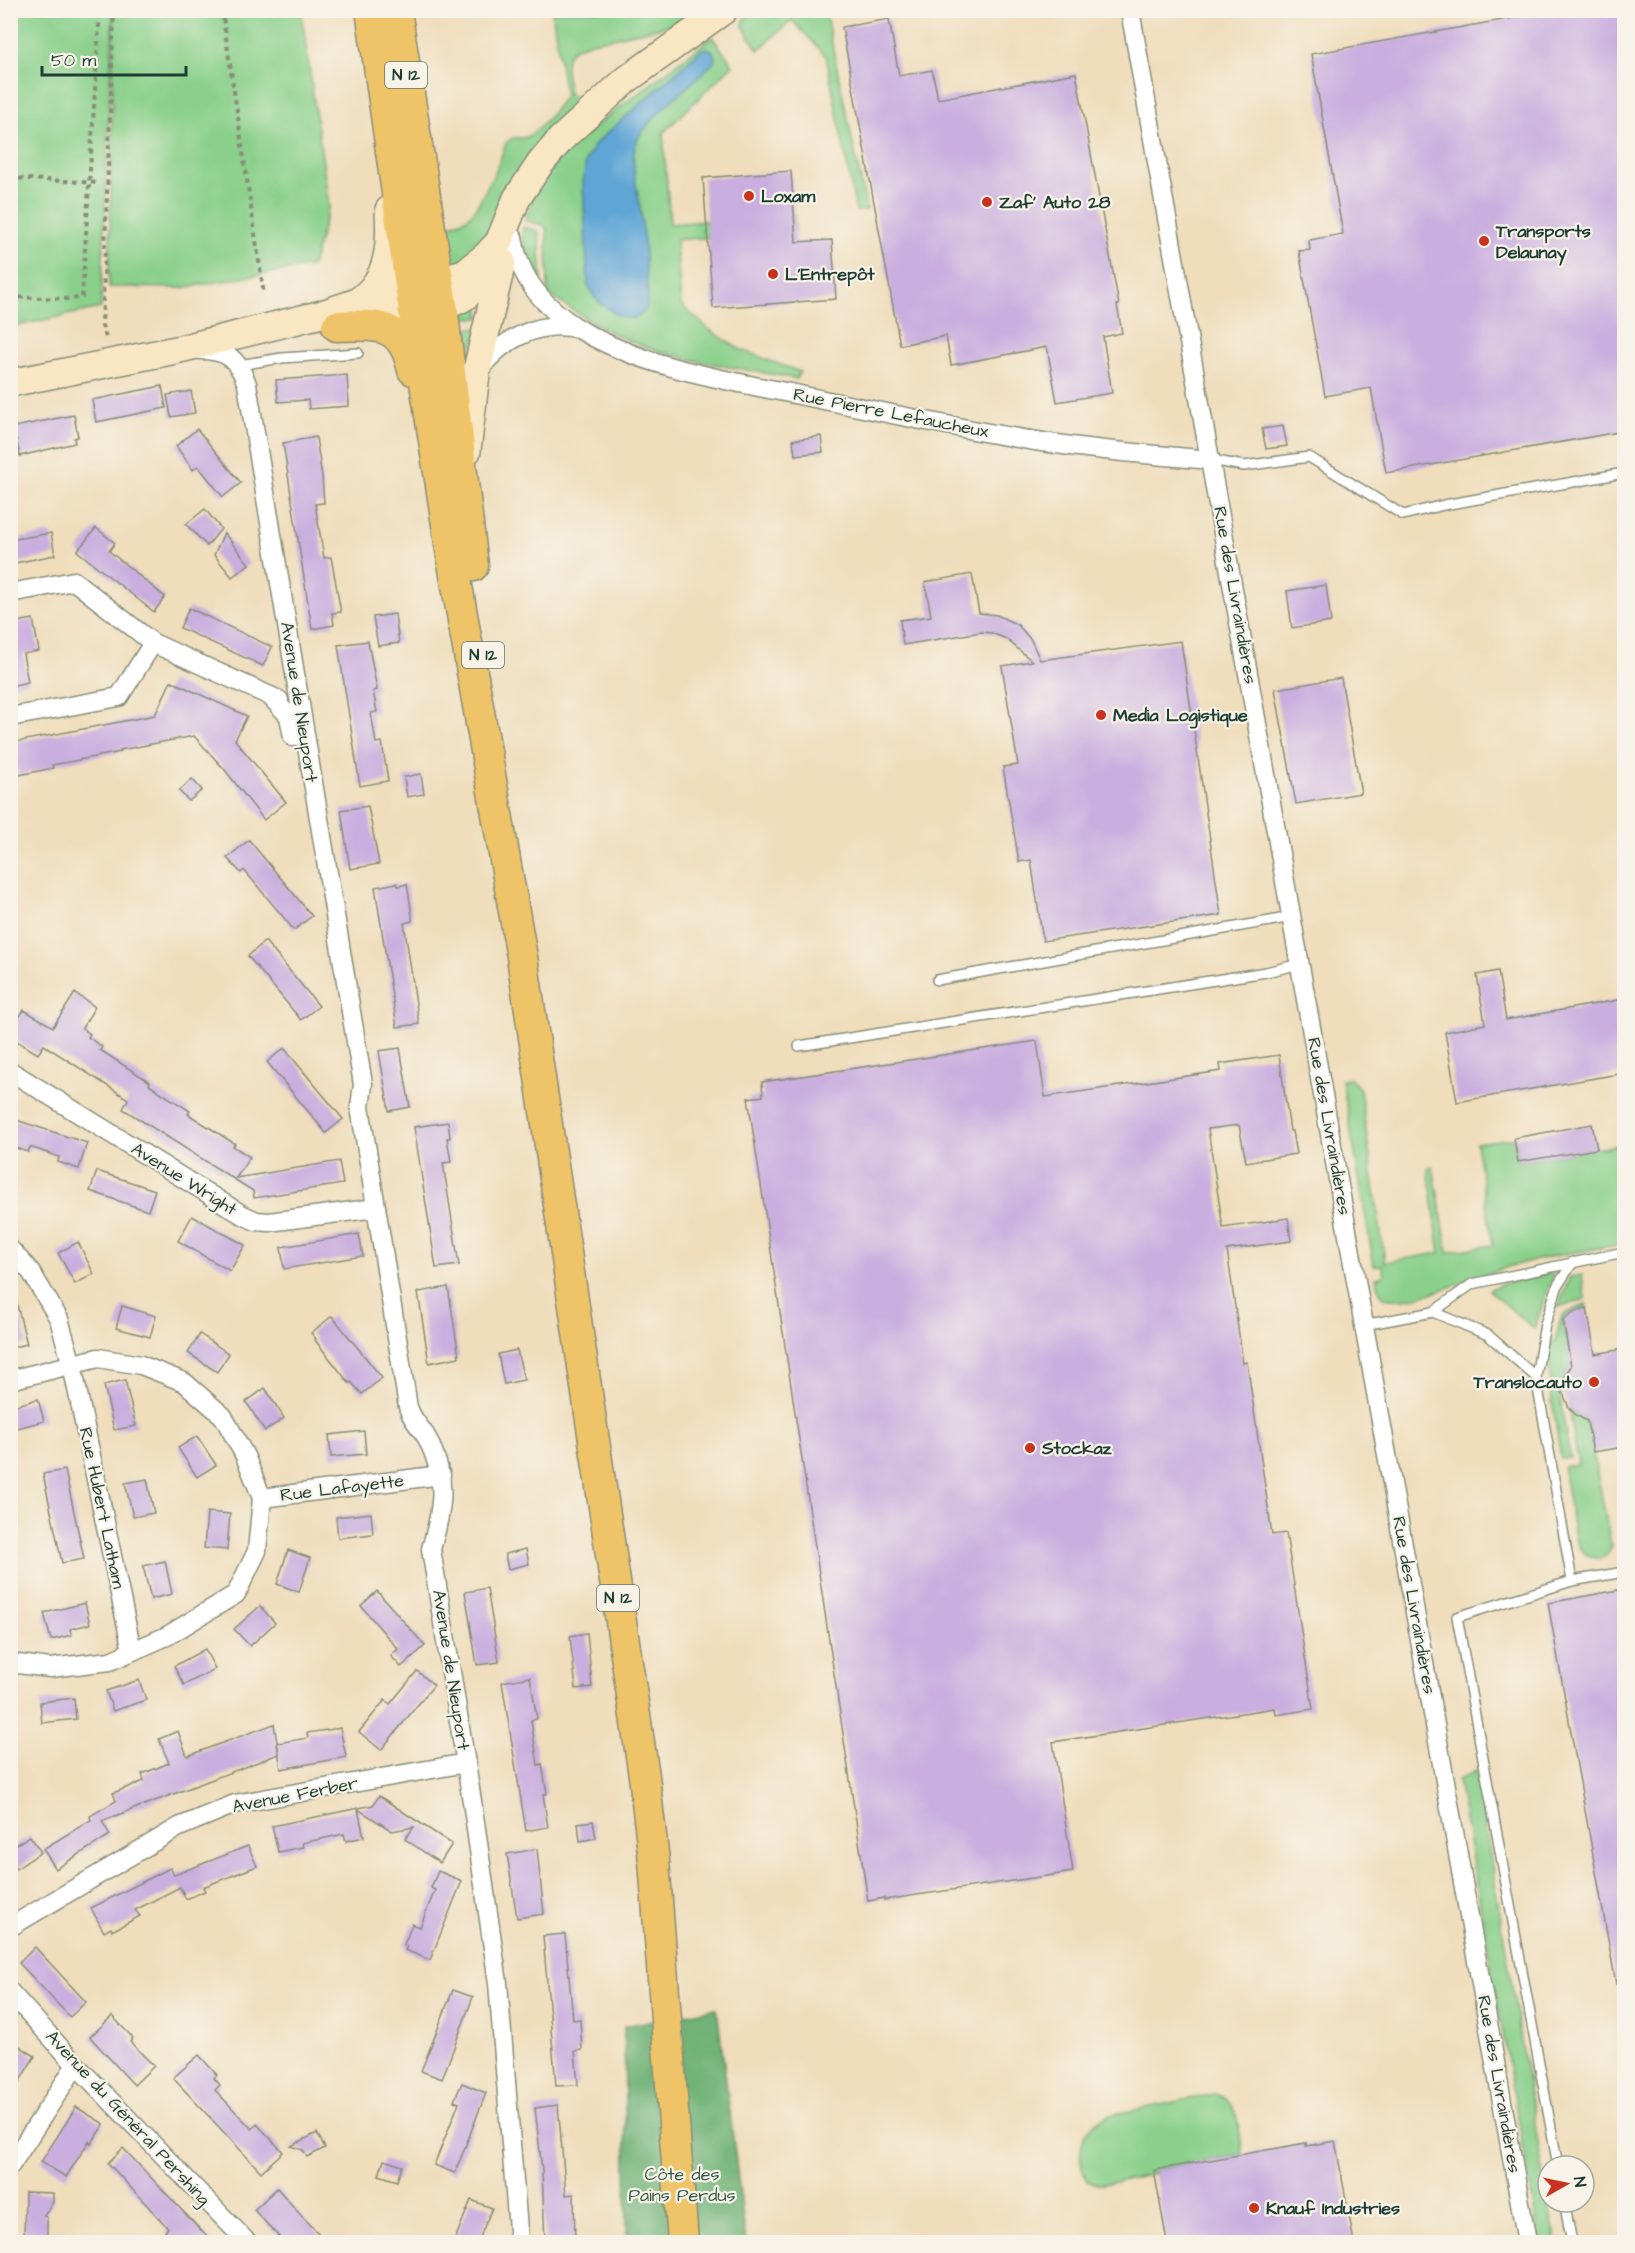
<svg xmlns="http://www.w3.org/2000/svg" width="1635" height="2253" viewBox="0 0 1635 2253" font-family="'Architects Daughter',sans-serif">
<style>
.green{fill:#8ad08b;stroke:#548660;stroke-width:1.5}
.forest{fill:#6fb277;stroke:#477856;stroke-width:1.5}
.water{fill:#5fa5d5;stroke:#3f7184;stroke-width:1.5}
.building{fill:#c9aedf}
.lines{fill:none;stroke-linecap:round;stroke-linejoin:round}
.service-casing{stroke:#878d78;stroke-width:12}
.minor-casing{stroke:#878d78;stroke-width:21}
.secondary-casing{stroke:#878d78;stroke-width:30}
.primary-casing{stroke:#878d78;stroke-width:33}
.path{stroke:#878d78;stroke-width:4;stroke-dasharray:4.5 4.5;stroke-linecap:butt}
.service{stroke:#fff;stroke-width:9}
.minor{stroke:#fff;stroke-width:18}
.secondary{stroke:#f9e7c3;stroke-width:27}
.primary{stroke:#efc469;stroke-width:30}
.poi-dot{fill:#c8321e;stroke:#f7f3e8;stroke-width:2}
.labels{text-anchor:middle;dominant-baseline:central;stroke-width:4.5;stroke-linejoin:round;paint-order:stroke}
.shield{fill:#f7f3e8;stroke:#60746a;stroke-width:1.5}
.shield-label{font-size:16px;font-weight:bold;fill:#1f3d34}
.poi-label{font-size:18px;font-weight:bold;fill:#1f3d34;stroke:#f7f3e8;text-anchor:start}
.street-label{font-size:18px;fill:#1f3d34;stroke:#f7f3e8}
.park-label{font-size:18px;fill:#345a45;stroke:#f7f3e8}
</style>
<rect width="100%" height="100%" fill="#f7f3e8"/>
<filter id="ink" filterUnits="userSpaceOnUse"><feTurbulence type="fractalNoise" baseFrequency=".0167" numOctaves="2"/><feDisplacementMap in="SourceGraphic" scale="12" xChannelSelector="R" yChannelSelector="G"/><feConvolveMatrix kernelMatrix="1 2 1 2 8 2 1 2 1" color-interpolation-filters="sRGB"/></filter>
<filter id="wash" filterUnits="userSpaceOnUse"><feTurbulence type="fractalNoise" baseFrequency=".008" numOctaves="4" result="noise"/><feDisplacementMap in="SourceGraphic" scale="24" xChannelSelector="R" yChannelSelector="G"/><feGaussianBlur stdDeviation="1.35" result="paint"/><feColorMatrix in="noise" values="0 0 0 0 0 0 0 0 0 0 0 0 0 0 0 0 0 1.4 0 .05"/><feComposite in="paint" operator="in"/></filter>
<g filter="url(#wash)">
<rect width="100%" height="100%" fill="#efddbb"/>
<g class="green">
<polygon points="11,10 113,11 101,308 11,327"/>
<polygon points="114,11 301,11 329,206 312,266 182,288 109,287"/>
<polygon points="552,11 697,11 672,25 588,43 573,49 567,57 566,67 568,91 572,97 581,98 544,133 530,152 492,240 452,268 447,227 467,218 474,211 496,171 506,143 513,138 525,138 532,134 550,116 565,96"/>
<polygon points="763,11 825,11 867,210 856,211 826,56 792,20 758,50 743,26 745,17"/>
<path d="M712,37L733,65L663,133L670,224L794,214L795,231L676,240L681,305L711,331L739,349L800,372L797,379C740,367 675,362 623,338C596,326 572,310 548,294L547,230L544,225L525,221C540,162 590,130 635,96C661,76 686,57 712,37Z"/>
<polygon points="523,227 536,230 539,233 542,279 540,283 527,268 522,236"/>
<polygon points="479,293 480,318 455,318 461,305"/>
<polygon points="479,328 465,369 457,329"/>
<path d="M1351,1079L1360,1089L1385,1262L1440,1253L1428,1168L1433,1167L1448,1252L1493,1245L1476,1143L1514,1138L1518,1162L1624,1144V1244C1586,1250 1548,1256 1511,1266C1479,1275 1420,1303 1390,1299C1379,1298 1378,1287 1376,1278L1384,1276L1382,1265L1374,1266L1342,1080Z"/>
<polygon points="1550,1273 1553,1276 1534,1329 1489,1290 1501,1284"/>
<polygon points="1582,1275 1585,1299 1558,1307 1570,1277"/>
<polygon points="1586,1304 1587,1308 1574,1312 1563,1320 1571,1366 1564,1377 1562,1391 1559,1392 1570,1458 1561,1459 1550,1387 1550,1346 1555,1341 1562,1315"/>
<path d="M1569,1408L1576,1415L1587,1421L1611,1544C1610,1567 1581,1561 1575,1537L1563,1467L1578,1464Z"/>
<polygon points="1476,1771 1548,2202 1556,2242 1540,2242 1458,1780"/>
<path d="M1214,2094C1240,2099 1239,2133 1243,2154L1154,2170V2174C1138,2177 1101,2188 1087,2181C1074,2154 1081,2126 1110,2115Z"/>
</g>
<polygon class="forest" points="717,2008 746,2242 627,2242 624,2026"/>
<path class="water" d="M707,48L713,51L715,58L713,63C694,84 641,121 635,146C630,165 639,195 641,215C644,234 645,254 646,274C647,285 650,300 645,310C637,325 619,317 609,310C599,303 593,297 588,286L583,183L586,160L596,143L701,50Z"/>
<g id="blocks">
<g class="building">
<polygon points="1559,10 1624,10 1624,431 1386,473 1371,388 1325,396 1299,251 1310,250 1309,240 1343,234 1311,54"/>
<polygon points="889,19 899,76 932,70 938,99 1076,73 1119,305 1117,305 1122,333 1103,337 1112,393 1057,402 1047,347 951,365 946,336 900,345 842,27"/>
<polygon points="791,171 796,242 832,240 836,299 713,308 703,178"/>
<polygon points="347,375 349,406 309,409 308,400 278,402 276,380"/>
<polygon points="162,386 166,408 96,422 92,400"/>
<polygon points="191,391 195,413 171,417 167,395"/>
<polygon points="74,415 78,437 74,438 75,443 20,456 14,427"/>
<polygon points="1283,426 1287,446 1266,449 1262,429"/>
<polygon points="197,429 241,483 223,497 198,466 193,470 176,446"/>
<polygon points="821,436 823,452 795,455 793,440"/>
<polygon points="316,437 322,477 324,503 315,504 324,558 331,557 341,612 332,613 334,625 312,629 283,443"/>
<polygon points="205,509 221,529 207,546 186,524"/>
<polygon points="96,528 115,543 109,551 165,597 154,612 77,551"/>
<polygon points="51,533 55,555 10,564 10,540"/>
<polygon points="224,533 249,564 232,577 214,555"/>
<polygon points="972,574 979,613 997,615 1018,625 1031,640 1040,660 1181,641 1221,915 1043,941 1031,860 1019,862 1003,767 1018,765 1002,666 1032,661 1006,639 992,633 981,632 903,645 900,620 931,616 925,582"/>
<polygon points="1326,585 1331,622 1292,628 1287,591"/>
<polygon points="189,608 272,647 263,666 180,628"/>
<polygon points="395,614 399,643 378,646 373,617"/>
<polygon points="33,619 39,651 23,654 28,682 10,686 10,623"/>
<polygon points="368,641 377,690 373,691 377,712 371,713 376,743 382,742 388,781 360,786 338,645"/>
<polygon points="1341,678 1361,793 1296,804 1275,689"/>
<polygon points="171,681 247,716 235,740 286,802 264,820 225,770 194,736 120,750 121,752 52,765 53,768 19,775 18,770 10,771 10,743 155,715"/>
<polygon points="421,774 424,794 407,797 404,777"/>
<polygon points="192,779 202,790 189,801 179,791"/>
<polygon points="368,806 379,864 350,869 341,810"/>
<polygon points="249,840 312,916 294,930 244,870 241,873 227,858"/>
<polygon points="397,883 398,886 407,884 412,915 412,921 404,923 419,1024 397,1027 375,887"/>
<polygon points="265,941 319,1006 301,1020 248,956"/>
<polygon points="1498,971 1506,1020 1624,999 1624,1073 1457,1102 1445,1032 1485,1024 1477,975"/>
<polygon points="75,993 95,1007 82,1028 90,1034 88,1037 102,1047 100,1050 150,1082 149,1085 190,1111 188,1114 235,1144 233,1146 250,1157 236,1178 339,1161 343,1184 254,1198 253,1191 123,1109 128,1099 44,1045 38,1054 10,1037 10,1010 20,1016 24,1010 53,1027"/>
<polygon points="1037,1041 1045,1097 1221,1071 1220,1064 1279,1055 1290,1131 1292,1131 1296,1154 1246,1162 1239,1125 1208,1129 1223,1228 1288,1218 1291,1241 1227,1250 1243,1363 1247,1362 1272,1535 1286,1533 1313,1709 1276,1715 1275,1708 1053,1742 1073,1872 884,1900 884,1898 868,1901 748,1098 763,1096 762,1082"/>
<polygon points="284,1048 343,1119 326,1133 267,1062"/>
<polygon points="400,1048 410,1107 389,1111 379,1051"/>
<polygon points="10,1118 87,1143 79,1169 58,1162 59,1157 30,1147 28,1152 10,1146"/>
<polygon points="448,1122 450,1138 447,1138 451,1162 443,1163 459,1265 436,1268 414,1127"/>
<polygon points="1592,1124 1597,1149 1518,1162 1514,1138"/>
<polygon points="97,1171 155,1190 148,1211 90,1191"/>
<polygon points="192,1216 245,1245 230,1271 178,1241"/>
<polygon points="359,1234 363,1256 284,1269 281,1247"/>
<polygon points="78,1242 94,1274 75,1284 58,1253"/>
<polygon points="448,1287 459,1357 429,1363 418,1292"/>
<polygon points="16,1301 27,1344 10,1348 10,1302"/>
<polygon points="122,1306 156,1316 150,1337 116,1328"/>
<polygon points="1587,1308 1595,1354 1624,1349 1624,1447 1593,1452 1587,1421 1576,1415 1569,1408 1562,1391 1564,1377 1571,1366 1563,1320 1574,1312"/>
<polygon points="332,1316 382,1378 362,1394 351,1382 349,1383 315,1340 316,1339 311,1333"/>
<polygon points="200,1334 229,1354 217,1372 188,1353"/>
<polygon points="517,1350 524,1380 504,1384 498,1354"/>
<polygon points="125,1380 136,1426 114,1430 104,1385"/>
<polygon points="265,1388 284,1418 265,1431 246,1402"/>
<polygon points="38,1399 44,1421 13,1429 10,1407"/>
<polygon points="364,1431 366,1454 331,1457 329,1435"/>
<polygon points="197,1436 216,1465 197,1477 178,1448"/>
<polygon points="65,1470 84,1559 62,1563 43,1474"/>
<polygon points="147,1479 154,1513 133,1517 125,1483"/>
<polygon points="207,1512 230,1514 227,1550 204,1548"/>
<polygon points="371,1513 373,1534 338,1538 336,1517"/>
<polygon points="526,1549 529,1564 508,1569 505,1554"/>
<polygon points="288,1550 310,1558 299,1592 277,1584"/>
<polygon points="165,1561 172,1594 151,1599 143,1566"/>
<polygon points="487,1588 499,1662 477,1665 465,1592"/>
<polygon points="1624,1589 1624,1983 1616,1984 1548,1603"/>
<polygon points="377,1591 425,1646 401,1667 391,1656 398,1649 361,1606"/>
<polygon points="85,1603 90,1624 70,1629 72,1635 51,1640 44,1613"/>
<polygon points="260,1606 275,1623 250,1646 234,1629"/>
<polygon points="587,1633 592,1687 576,1689 570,1636"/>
<polygon points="205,1649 215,1669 184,1685 174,1666"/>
<polygon points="417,1671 434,1685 381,1750 359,1732 385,1700 390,1704"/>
<polygon points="530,1677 537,1719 531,1720 538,1765 542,1764 547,1794 543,1794 548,1827 526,1831 502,1682"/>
<polygon points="139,1680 146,1700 113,1711 106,1691"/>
<polygon points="74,1698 76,1719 42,1723 40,1702"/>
<polygon points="274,1724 279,1754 102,1821 110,1835 56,1869 43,1849 91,1820 90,1816 116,1801 113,1793 144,1781 142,1774 169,1763 159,1739 178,1731 187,1756"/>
<polygon points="340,1728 346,1757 281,1769 277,1743 308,1738 307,1733"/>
<polygon points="379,1796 452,1844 440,1863 405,1839 414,1827 392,1831 358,1809 364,1837 346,1841 344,1834 302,1843 303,1847 278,1852 272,1826 373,1805"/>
<polygon points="593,1821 596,1838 580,1841 578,1823"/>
<polygon points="30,1836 41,1852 16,1869 10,1861 10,1848"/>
<polygon points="248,1846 257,1866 203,1887 205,1891 186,1899 180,1887 135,1910 140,1916 112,1931 111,1928 104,1932 91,1908 170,1868 174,1875"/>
<polygon points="537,1849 544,1914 517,1918 507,1854"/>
<polygon points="438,1871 462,1881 430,1960 405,1950 407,1946 404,1945 412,1924 420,1927 435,1890 431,1888"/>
<polygon points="565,1934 573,2020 580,2019 582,2050 575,2051 578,2085 556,2086 543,1936"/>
<polygon points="35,1947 86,2002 70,2017 19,1963"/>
<polygon points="453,1990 473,1997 442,2079 421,2071"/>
<polygon points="112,2016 133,2038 130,2042 154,2066 134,2085 90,2037"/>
<polygon points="16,2044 35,2056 10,2097 10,2054"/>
<polygon points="199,2055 217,2075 214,2078 220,2085 215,2090 252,2129 257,2124 283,2152 261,2172 173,2078"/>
<polygon points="462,2083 486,2093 455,2173 434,2165 459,2103 454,2101"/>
<polygon points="558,2105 566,2195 574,2194 575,2242 545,2242 542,2170 535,2108"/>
<polygon points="76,2107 104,2124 91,2144 89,2141 66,2177 41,2162"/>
<polygon points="317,2133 325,2148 307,2157 303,2150 291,2146"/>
<polygon points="1335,2141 1354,2242 1167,2242 1154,2170 1306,2143 1306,2146"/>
<polygon points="123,2148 212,2242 176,2242 165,2231 168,2228 108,2163"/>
<polygon points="384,2160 402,2166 397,2181 379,2175"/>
<polygon points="277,2188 298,2212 327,2242 284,2242 254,2210"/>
<polygon points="25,2192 53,2193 53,2202 44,2216 47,2218 47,2242 24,2242"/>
<polygon points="471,2200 492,2208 478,2242 454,2242"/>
</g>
</g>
</g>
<g filter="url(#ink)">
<use href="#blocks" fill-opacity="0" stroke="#878d78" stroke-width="1.5"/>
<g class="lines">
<defs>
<g id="service">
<polyline points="239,365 282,358 358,353"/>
<polyline points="1211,460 1244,466 1309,457 1403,515 1444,505 1624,473"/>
<polyline points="937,980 1292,917"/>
<polyline points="799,1046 1266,972 1300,964"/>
<polyline points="1433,1312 1488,1335 1536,1377 1572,1581 1457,1617 1558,2166"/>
<polyline points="1364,1325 1433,1312 1472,1284 1624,1252"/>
<polyline points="1536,1377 1545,1324 1558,1285 1573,1262"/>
<polyline points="1572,1581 1624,1572"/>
<polyline points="1564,2202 1572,2242"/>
</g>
<g id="minor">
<polyline points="1130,10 1527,2242"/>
<path d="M513,237C519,279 544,307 579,329C643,368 732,381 804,396C885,412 967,431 1049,443C1102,451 1157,455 1211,460"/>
<path d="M199,350C226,350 237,357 247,384L363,1084L360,1107L406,1394C407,1400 407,1407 410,1412C414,1422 423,1430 428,1440C448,1480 443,1508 431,1549L472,1801L498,1983L519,2242"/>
<path d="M480,369C502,339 541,319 579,329"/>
<polyline points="10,593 74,581 153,643 119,697 10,717"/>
<polyline points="153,643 279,700"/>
<polyline points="270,696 289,716 293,737"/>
<polyline points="10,1071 241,1214 256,1221 269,1222 376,1208"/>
<polyline points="10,1249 31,1272 59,1319 72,1365 132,1651"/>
<polyline points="10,1380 98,1358 141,1365 184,1382 223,1416 245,1456 262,1498"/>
<polyline points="10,1663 50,1668 110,1661 167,1636 236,1594 257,1551 262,1498 441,1475"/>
<polyline points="10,1927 179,1827 235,1804 466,1763"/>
<polyline points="10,1992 76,2065 247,2242"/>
<polyline points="10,2166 76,2065"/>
</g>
<g id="secondary">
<path d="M358,301C390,280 391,244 389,210"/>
<polyline points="356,322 457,301 466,296 500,262"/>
<polyline points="10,383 176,350 322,314 366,299 464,273 486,256 499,242 517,198 540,164 561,139 626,80 724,10"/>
<polyline points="467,451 476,374 502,262"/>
</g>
<g id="primary">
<polyline points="371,10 412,299 453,563 522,957 644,1776 654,1861 683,2242"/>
<polyline points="396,10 442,305 473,566"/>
<path d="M337,326C380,325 402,322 413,370"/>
</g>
</defs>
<use href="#service" class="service-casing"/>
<use href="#minor" class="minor-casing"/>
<use href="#secondary" class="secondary-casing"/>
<use href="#primary" class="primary-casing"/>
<g class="path">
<polyline points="222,10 264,295"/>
<polyline points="10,178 98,183"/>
<polyline points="10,297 72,299 82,297 100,10"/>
<polyline points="106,337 102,326 114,10"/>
</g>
<use href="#service" class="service"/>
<use href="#minor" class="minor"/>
<use href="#secondary" class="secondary"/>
<use href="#primary" class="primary"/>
</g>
</g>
<g class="poi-dot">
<circle cx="749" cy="196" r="6"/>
<circle cx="987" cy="202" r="6"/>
<circle cx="1484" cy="241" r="6"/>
<circle cx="773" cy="274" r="6"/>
<circle cx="1101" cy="715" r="6"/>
<circle cx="1594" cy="1382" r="6"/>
<circle cx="1030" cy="1448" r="6"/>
<circle cx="1254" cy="2208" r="6"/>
</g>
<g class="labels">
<g class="shield">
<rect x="385" y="62" width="42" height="26" rx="4.5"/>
<rect x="462" y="642" width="42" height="26" rx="4.5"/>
<rect x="597" y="1585" width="42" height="26" rx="4.5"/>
</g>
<g class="shield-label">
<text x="406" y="75">N 12</text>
<text x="483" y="655">N 12</text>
<text x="618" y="1598">N 12</text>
</g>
<g class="poi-label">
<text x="761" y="196">Loxam</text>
<text x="999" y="202">Zaf' Auto 28</text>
<text x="1496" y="231">Transports<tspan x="1496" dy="21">Delaunay</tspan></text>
<text x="785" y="274">L'Entrepôt</text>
<text x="1113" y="715">Media Logistique</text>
<text x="1582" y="1382" text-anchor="end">Translocauto</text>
<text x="1042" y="1448">Stockaz</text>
<text x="1266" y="2208">Knauf Industries</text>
</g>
<g class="street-label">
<text transform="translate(891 413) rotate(11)">Rue Pierre Lefaucheux</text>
<text transform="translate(1235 595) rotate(80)">Rue des Livraindières</text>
<text transform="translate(299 702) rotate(81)">Avenue de Nieuport</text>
<text transform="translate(1329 1126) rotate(80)">Rue des Livraindières</text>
<text transform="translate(184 1179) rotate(32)">Avenue Wright</text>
<text transform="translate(342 1488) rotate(-7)">Rue Lafayette</text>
<text transform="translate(102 1508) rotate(78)">Rue Hubert Latham</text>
<text transform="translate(1414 1605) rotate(80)">Rue des Livraindières</text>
<text transform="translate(451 1670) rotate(81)">Avenue de Nieuport</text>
<text transform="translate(295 1795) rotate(-11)">Avenue Ferber</text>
<text transform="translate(1499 2084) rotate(80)">Rue des Livraindières</text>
<text transform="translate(128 2118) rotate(47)">Avenue du Général Pershing</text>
</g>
<g class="park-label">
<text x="682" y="2174">Côte des<tspan x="682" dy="21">Pains Perdus</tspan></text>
</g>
</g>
<rect width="1635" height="2253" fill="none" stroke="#f7f3e8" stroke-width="36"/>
<g transform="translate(1566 2184) rotate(81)"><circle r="28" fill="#f7f3e8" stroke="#a1aaa0" stroke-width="1.5"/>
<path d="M0-4.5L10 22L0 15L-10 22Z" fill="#c8321e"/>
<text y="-9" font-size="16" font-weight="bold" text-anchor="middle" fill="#1f3d34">N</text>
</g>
<path d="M42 66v9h144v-9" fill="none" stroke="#1f3d34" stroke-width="3"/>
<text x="51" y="66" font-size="18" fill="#1f3d34" stroke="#f7f3e8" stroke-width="4.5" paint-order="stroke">50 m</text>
</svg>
